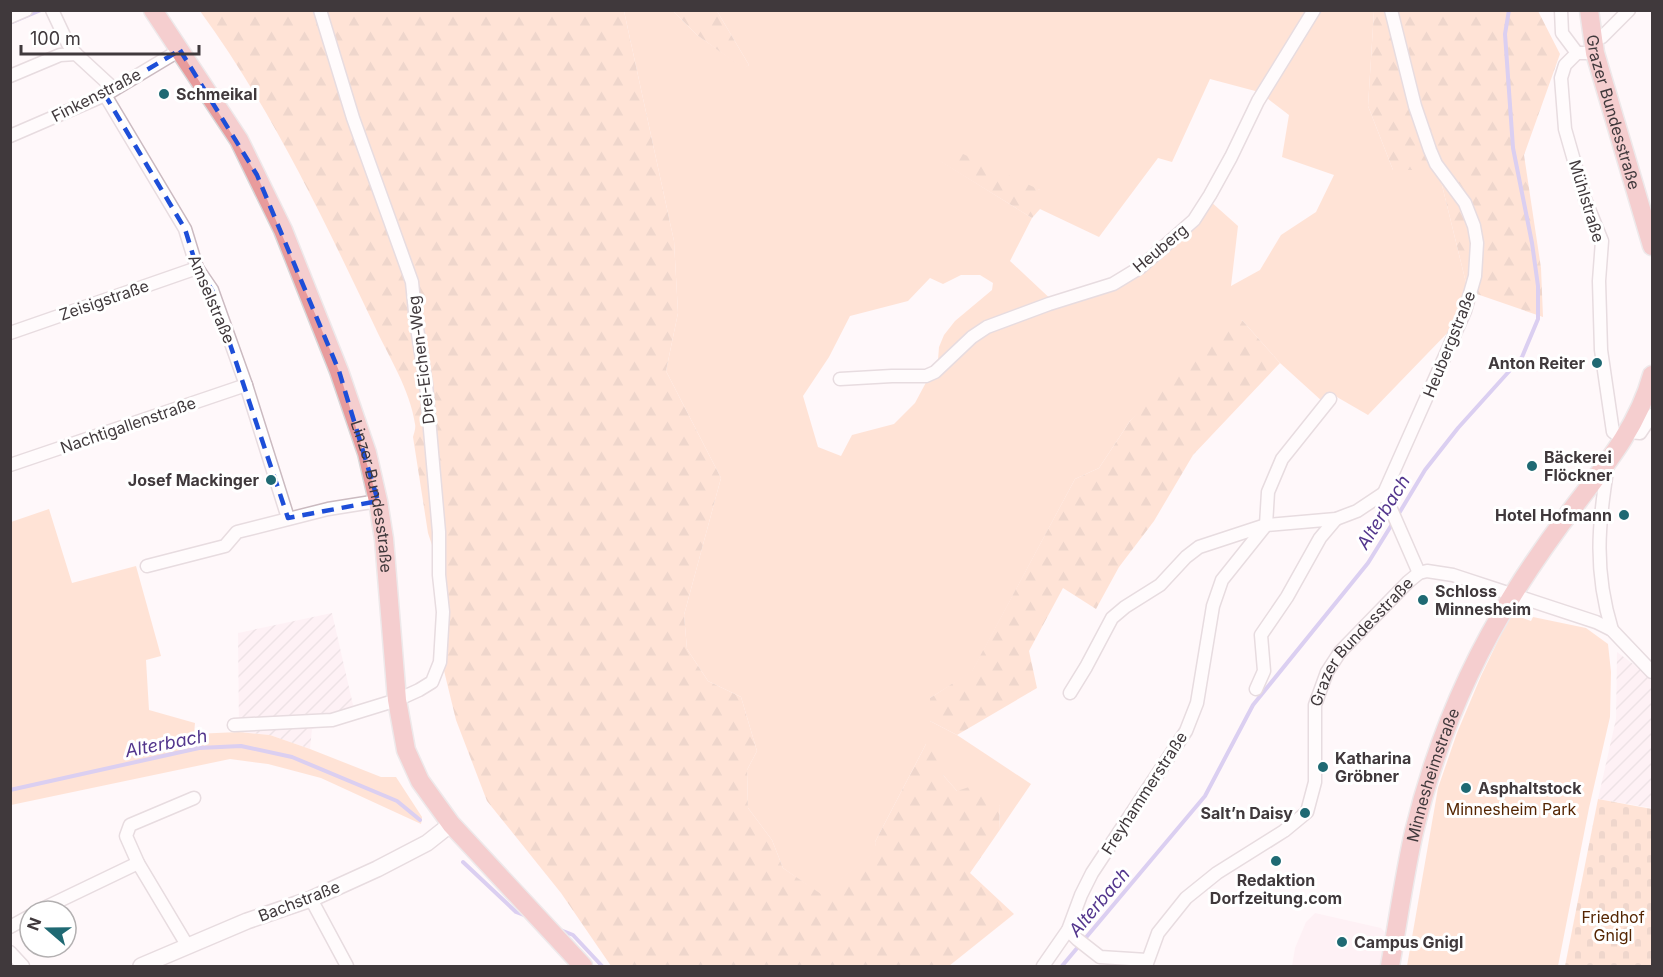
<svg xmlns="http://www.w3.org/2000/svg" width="1663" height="977" viewBox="0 0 1663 977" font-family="Inter,sans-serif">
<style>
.built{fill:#fde9f0}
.industrial{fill:url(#industrial-furrows)}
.green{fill:#fecaac;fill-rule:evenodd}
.forest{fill:url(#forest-firs)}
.cemetery{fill:url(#cemetery-stones)}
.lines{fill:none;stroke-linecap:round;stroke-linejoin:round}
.stream{stroke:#af9de7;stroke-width:4}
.minor-casing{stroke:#cbbac0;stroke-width:15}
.tertiary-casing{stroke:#cbbac0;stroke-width:18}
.primary-casing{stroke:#d9d7d8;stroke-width:21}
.minor{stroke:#fff;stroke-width:12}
.tertiary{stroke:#fff;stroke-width:15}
.primary{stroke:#e89b9c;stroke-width:18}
.marked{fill:none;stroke:#1d4ed8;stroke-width:4.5;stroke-dasharray:12 8;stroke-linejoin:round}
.poi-dot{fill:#1f6973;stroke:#fff;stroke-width:2}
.labels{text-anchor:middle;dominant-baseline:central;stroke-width:6;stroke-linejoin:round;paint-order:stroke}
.poi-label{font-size:16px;font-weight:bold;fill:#40393c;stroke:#fff;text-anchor:start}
.street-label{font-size:16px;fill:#40393c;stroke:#fff}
.park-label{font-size:16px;fill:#552603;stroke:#fff}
.water-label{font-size:18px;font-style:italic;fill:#53368d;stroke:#fff}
</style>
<defs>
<pattern id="industrial-furrows" width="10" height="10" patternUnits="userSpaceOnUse" patternTransform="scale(1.5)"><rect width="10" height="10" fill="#fde9f0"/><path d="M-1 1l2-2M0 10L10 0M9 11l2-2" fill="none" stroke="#dac9cf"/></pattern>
<pattern id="forest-firs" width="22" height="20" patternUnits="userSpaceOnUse" patternTransform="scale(1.5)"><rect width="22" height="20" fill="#fecaac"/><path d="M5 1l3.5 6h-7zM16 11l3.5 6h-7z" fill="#dbae95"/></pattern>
<pattern id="cemetery-stones" width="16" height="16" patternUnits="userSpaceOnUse" patternTransform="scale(1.5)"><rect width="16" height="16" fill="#fecaac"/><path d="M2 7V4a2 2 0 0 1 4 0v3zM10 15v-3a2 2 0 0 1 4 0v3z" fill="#dbae95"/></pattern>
</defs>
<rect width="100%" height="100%" fill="#fff8fa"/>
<polygon class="built" points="1315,913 1381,928 1388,935 1382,966 1292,966 1295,948 1306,922"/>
<g class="industrial">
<polygon points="332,613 356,718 312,729 310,749 270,735 239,732 238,633"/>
<polygon points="1617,652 1644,672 1652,682 1652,808 1598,799 1616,719"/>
</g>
<g class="green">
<path d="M624,11H673L697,35L744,68L749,65L717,11H1374L1368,106L1393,170H1435L1440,177L1468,291L1455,325L1368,415L1330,393L1323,402L1280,363L1242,320L1130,421L1099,468L1075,479L972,672L930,698V721L957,735L1031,784L999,831L1000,806L957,791L943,775L926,744L875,842L877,851L821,895L783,868L772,840L748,808L747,770L757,751L741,697L708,681L687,649L684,615L721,478L666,371L678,313L674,241ZM1210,79L1259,92L1289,115L1282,157L1334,175L1316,212L1281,235L1260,270L1231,286L1238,226L1210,201L1111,287L1057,305L1010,261L1032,218L939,160L1040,190V209L1099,237L1158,158L1172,162ZM961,275H980L993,283L992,290L955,321L944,335L939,347L938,360L915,403L894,424L852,435L841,456L818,447L803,396L829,357L850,316L908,301L930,278L943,284Z"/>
<polygon points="49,509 72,583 136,566 161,656 146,660 149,710 195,723 194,734 239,732 270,735 310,749 381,777 396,777 422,817 421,824 321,778 268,764 230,759 11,805 11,522"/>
<polygon points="1516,614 1524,614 1523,618 1531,621 1533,617 1586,628 1608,644 1611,672 1610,717 1589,808 1558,966 1407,966 1438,788 1457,733 1481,676 1508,620"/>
</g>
<g class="forest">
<path d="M200,11H624L674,241L678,313L666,371L721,478L684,615L687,649L708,681L741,697L757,751L747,770L748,808L772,840L783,868L821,894L876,851L875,842L926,744L939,743L945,748L943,775L957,791L975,785L1000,806L999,831L970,873L1014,914L949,966H611L561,893L487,801L456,720L438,646V563L428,533L413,437C414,433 416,428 415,424C410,390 389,357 375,327C323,218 271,108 200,11Z"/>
<polygon points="673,11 717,11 749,65 744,69 697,35"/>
<polygon points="1374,11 1538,11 1560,54 1524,155 1541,268 1543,317 1468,291 1440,177 1435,170 1393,170 1368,106"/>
<polygon points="946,146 1040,190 1040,209 1032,218 938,160"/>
<polygon points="1242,320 1280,363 1193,455 1154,521 1119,567 1096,609 1063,588 1029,651 1037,688 957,735 930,721 930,698 972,671 1075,479 1099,468 1130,421 1219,328"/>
</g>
<polygon class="cemetery" points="1598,799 1652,809 1652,966 1565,966"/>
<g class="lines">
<g class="stream">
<polyline points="10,23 41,10"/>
<polyline points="1398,515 1425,470 1458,428 1522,357 1538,319 1538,286 1532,243 1513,148 1505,34 1509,10"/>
<polyline points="10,790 199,748 241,746 292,757 397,801 420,820"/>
<polyline points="463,862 516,912 529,917"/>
<polyline points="558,929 573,935 602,966"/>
<polyline points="1062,966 1205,796 1253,705 1368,563 1394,521"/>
</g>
<defs>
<g id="minor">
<polyline points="52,10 68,44 76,54"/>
<polyline points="1391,10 1415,106 1430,150 1436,164 1465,203 1474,226 1477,243 1475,276 1465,311 1384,493 1419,573"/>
<polyline points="1561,10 1562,33 1577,53"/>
<polyline points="10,17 26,10"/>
<polyline points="1592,40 1602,37 1629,10"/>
<polyline points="1595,53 1577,53 1565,65 1561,78 1565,129 1585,199 1602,241 1599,281 1601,350 1613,432 1624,439"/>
<polyline points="10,76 60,55 76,54 114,89"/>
<polyline points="105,95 185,229 197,268 212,290 246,385 288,518"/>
<polyline points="10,136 105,95 180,50"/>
<polyline points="10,333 197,268"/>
<polyline points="840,379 892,376 926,376 935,372 972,337 987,327 1049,304 1113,284 1141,267 1194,220 1210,195 1231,157 1258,101 1314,10"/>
<polyline points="1629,432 1640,433 1652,415"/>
<polyline points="10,465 246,385"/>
<path d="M1608,465C1598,525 1594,571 1612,630"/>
<polyline points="1266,525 1268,492 1282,459 1330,399"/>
<polyline points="147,566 225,546 237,532 328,509 378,501"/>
<polyline points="1256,689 1264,671 1261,635 1287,597 1320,538 1336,519"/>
<polyline points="1070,693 1086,667 1112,618 1125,607 1160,585 1186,557 1199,547 1266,525 1336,519 1357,511 1384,493"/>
<polyline points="234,725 332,720 397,700 419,690 432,682 440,662 443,612 439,575 439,532 426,384 416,322 412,282 353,118 320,10"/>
<polyline points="311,899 347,966"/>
<polyline points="38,911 138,863"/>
<polyline points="10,927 30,916"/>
<polyline points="1068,930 1077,939 1100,957 1147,960"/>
<polyline points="187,945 138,863 126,836 130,825 194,798"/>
<polyline points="10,952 23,966"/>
<polyline points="1043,966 1068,930 1081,895 1092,873 1186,731 1197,703 1213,606 1222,580 1266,525"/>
<path id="s1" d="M1146,966L1158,933L1186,898L1217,873L1284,831L1307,812L1315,782V705L1327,672L1340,652L1408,582L1419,573L1427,571L1453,575L1596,622L1612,630L1652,672"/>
</g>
<polyline id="tertiary" points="141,966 247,921 311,899 377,869 427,843 451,824"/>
<g id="primary">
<path id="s2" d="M153,10L239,140L283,230L339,371L367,453L378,501L384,539L397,700L406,750L420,781L451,824L583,966"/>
<path id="s3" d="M1589,10L1595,53L1652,246"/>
<path id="s4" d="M1390,966C1398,922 1404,876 1414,832C1434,749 1468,666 1514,593C1534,561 1556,530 1579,500C1609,461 1639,423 1652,375"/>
</g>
</defs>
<use href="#minor" class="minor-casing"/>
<use href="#tertiary" class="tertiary-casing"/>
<use href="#primary" class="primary-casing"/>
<use href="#minor" class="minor"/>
<use href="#tertiary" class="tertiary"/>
<use href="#primary" class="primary"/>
</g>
<path d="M0 0H1663V977H0ZM180,50L257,175L339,371L378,501L288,518L212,290L197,268L185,229L105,95Z" fill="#fff8fa" fill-opacity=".55" fill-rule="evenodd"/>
<path class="marked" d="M180,50L257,175L339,371L378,501L288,518L212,290L197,268L185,229L105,95Z"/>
<g class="poi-dot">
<circle cx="164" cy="94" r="6"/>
<circle cx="1597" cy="363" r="6"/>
<circle cx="1532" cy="466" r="6"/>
<circle cx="271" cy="480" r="6"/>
<circle cx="1624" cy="515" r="6"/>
<circle cx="1423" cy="600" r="6"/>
<circle cx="1323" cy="767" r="6"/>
<circle cx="1466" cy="788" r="6"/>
<circle cx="1305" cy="813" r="6"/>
<circle cx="1276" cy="861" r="6"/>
<circle cx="1342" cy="942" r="6"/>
</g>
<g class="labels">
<g class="poi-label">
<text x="176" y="94">Schmeikal</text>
<text x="1585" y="363" text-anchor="end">Anton Reiter</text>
<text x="1544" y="457">Bäckerei<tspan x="1544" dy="18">Flöckner</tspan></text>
<text x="259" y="480" text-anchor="end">Josef Mackinger</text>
<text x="1612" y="515" text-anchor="end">Hotel Hofmann</text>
<text x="1435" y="591">Schloss<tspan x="1435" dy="18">Minnesheim</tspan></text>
<text x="1335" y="758">Katharina<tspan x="1335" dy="18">Gröbner</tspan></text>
<text x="1478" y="788">Asphaltstock</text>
<text x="1293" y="813" text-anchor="end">Salt’n Daisy</text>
<text x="1276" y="880" text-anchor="middle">Redaktion<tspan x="1276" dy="18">Dorfzeitung.com</tspan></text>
<text x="1354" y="942">Campus Gnigl</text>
</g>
<g class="street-label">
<text transform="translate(96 95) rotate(-27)">Finkenstraße</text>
<text stroke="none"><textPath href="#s3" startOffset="105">Grazer Bundesstraße</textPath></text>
<text transform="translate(1587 201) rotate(73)">Mühlstraße</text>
<text transform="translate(1160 248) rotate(-40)">Heuberg</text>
<text transform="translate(212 299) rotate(67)">Amselstraße</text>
<text transform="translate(104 300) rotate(-19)">Zeisigstraße</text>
<text transform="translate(1449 344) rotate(-68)">Heubergstraße</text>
<text transform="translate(421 360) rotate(-97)">Drei-Eichen-Weg</text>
<text transform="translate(128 425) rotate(-19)">Nachtigallenstraße</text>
<text stroke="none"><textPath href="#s2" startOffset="538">Linzer Bundesstraße</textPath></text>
<text stroke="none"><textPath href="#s1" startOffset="416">Grazer Bundesstraße</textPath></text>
<text stroke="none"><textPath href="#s4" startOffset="196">Minnesheimstraße</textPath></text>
<text transform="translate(1144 793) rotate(-57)">Freyhammerstraße</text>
<text transform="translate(299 901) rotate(-21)">Bachstraße</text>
</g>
<g class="park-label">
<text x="1511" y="809">Minnesheim Park</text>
<text x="1613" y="917">Friedhof<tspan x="1613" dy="18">Gnigl</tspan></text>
</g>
<g class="water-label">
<text transform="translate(1383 512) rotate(-58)">Alterbach</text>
<text transform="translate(166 743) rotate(-11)">Alterbach</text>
<text transform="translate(1099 902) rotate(-50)">Alterbach</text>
</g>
</g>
<rect width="1663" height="977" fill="none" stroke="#40393c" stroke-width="24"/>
<g transform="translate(48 929) rotate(290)"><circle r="28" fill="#ffffff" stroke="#b3b0b1" stroke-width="1.5"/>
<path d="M0-4.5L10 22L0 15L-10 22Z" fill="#1f6973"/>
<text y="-9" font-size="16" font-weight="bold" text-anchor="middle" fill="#40393c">N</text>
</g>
<path d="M21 45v9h178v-9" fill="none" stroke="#40393c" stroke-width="3"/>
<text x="30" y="45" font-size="18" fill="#40393c" stroke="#ffffff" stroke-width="4.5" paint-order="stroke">100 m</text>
</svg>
